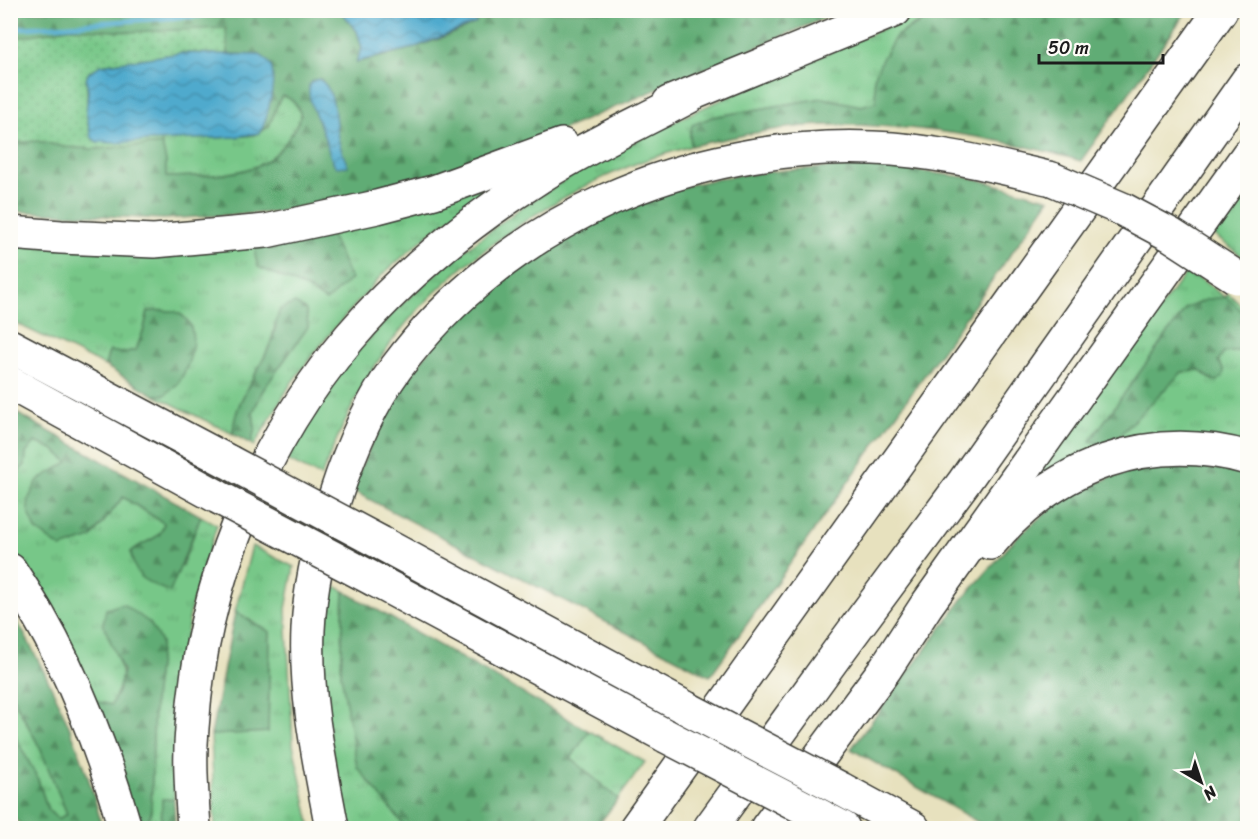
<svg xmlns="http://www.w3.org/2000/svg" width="1258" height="839" viewBox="0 0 1258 839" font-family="Sriracha,sans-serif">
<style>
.grass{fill:url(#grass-tufts);stroke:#4a7252;stroke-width:1.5}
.forest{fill:url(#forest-firs);stroke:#3e6448;stroke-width:1.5}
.park{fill:url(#park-dots);stroke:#4a7252;stroke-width:1.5}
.water{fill:url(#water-waves);stroke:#366374;stroke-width:1.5}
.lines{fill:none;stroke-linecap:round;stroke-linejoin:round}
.stream{stroke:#4faacd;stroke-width:5}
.motorway-casing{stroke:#3a3a34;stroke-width:36}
.motorway{stroke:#fff;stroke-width:33}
.motorway-bridge-casing{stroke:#3a3a34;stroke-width:36;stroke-linecap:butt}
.motorway-bridge{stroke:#fff;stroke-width:33}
</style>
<defs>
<pattern id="grass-tufts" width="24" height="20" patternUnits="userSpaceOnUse" patternTransform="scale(1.5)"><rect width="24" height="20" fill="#77c788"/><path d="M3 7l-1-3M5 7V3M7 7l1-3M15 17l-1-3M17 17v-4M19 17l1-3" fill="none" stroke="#66aa75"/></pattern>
<pattern id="forest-firs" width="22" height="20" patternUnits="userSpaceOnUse" patternTransform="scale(1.5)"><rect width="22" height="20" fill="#61ac74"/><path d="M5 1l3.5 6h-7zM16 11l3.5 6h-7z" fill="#4f8b5e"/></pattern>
<pattern id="park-dots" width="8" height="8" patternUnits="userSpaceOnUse" patternTransform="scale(1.5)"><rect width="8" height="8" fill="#77c788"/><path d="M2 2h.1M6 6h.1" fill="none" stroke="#66aa75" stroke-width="1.8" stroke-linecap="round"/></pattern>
<pattern id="water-waves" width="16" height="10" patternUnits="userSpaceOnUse" patternTransform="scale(1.5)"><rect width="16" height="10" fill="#4faacd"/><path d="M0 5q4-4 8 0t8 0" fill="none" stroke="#418aa6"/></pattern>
</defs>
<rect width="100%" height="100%" fill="#fdfcf7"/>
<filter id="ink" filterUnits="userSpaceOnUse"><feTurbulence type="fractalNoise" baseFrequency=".0167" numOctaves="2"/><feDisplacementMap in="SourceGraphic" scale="12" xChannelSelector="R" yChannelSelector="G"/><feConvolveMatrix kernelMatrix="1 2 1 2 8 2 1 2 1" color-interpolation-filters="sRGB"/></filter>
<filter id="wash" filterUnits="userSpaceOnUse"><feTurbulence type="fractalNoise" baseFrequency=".008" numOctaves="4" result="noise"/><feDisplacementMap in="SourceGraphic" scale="24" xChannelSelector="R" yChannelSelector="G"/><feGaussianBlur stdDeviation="1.35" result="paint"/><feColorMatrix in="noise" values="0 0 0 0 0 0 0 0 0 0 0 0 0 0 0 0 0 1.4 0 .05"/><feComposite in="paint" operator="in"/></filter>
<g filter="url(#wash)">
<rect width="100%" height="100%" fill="#e7e1be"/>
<g class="grass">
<path d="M923,11H943L925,18L896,36L874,78L876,102L861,106L823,98L712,117L690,134L691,146C673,152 653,157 635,164C545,199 440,271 385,351C358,389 338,434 321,477L283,458L343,367L396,309L453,259L523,206L594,162L696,111Z"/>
<path d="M282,96C294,98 298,106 301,116C293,133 280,154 263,163C237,177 195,176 166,177V162L161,140L235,137L254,135L269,127L277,104Z"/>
<path d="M507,178L430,233L382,275L332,331L292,382L254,446L251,444L255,428L253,412L263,390L308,327L275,324C270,364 234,393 233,434L154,395H165L148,311L144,329L136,350L121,353L109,351L105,366L11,321L10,244L256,243L306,288L315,293L328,229Z"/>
<polygon points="1247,179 1247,260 1211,233"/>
<polygon points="1188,270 1225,297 1228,293 1247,311 1247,331 1240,323 1226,297 1157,395 1182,372 1199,370 1212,380 1218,361 1224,353 1243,350 1247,346 1247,449 1221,441 1020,495"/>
<path d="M35,442L53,449L68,462L91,538L123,497L164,523C161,542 144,539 131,552L132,561L182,566L201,516L217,525L191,608L177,694L174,799L162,800L161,828H135L134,824L151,814L154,699L161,642L114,649C124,675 125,679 111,705L93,701L11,555V479L25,465L26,453Z"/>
<polygon points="252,546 294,567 286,609 293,745 311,828 215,828 211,735 268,732 270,632 235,612"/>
<path d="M328,582L344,591L341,674L402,823V828H349C334,765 320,699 323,633C324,616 326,599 328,582Z"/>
<polygon points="10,693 40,748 68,815 58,819 48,810 37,777 11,729"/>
<polygon points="589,731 645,762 618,799 571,758"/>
</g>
<g class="forest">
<path d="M943,10L1187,11L1081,161C1002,138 919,125 837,125C788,124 739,136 691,146L690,134L692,125L712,117L823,98L861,106L876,102L874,78L882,59L896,36Z"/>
<path d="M11,11H341L357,31L362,48L357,62C398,54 438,41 476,23L473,11H841L526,145L396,185L277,212L163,219L11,211V143L38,141L66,147L94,149L162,144L166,162V177C195,176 237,177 263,163C280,154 293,133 301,116C298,106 294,98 282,96C272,111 275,123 260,133L271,98L260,55L228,54L225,29L128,32L69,28L11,39Z"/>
<polygon points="872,165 972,178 1050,199 710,676 351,490 387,408 444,330 528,256 631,204 693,184 739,175 788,170"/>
<polygon points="328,229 351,279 326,301 306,288 258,267 255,255 256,243"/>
<polygon points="1226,297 1243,312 1240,323 1247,331 1247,346 1243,350 1224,353 1218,361 1224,370 1223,377 1217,381 1212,380 1199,370 1182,372 1110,445 1090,441 1186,308 1208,299"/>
<path d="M295,303L306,310L308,327L263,390L253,412L255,428L251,444L233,434C234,397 262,372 273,337C276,328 276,319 280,309Z"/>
<path d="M148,311C155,311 169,309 176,312C204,324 191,363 179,382C175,387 169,391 165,395H154L105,366L109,351L121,353L136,350L144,329Z"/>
<path d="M11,410L201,516L170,592C148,583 134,579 131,552C144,539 161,542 164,523L123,497L91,538L61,548L36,530L28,510L29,498L38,480L68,462L53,449L35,442L26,453L25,465L11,479L10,427L13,424L11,423Z"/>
<path d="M1145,468C1176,468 1219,464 1247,476V828H988L851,749L962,600L1018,536L1064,498L1111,477Z"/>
<polygon points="344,591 589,731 571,758 618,799 596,828 402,828 402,823 357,767 341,674"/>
<polygon points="123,604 150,623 161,642 154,699 151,814 146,822 134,824 93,701 111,705 118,692 123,671 103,624 106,609"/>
<path d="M10,608C49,677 85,751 102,828H24L11,815L10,767L13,759L11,756V729L37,777L48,810L58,819L67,814L40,748L11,693Z"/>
<polygon points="235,612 270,632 268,732 211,735"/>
<polygon points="162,799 174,799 175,828 161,828"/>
</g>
<path class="park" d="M69,28L128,32L226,28L228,54L181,53L101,65L86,79C90,99 81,127 97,142L161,140L162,144L94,149L66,147L38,141L11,143V39Z"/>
<g class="water">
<polygon points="341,11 473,11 476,23 413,48 356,62 362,48 357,31"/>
<path d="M181,53L260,55C263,57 268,60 270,64C278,78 267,120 260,133L235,137L113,143L97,142L91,137L86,113L88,91L86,79L89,72L101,65Z"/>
<path d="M319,79C335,88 335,117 337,133C339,144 343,155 348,166L336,167C329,157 328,147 324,136C319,119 307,104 309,85L314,80Z"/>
</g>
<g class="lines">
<polyline class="stream" points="10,29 196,16 237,10"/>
</g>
</g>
<g filter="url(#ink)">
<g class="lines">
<defs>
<g id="motorway">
<polyline points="669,103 895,10"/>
<polyline points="10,233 61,237 154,241 266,231 377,207 434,192 562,145"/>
<polyline points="10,346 229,462"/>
<polyline points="10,383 218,497"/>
<polyline points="381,543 686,708"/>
<path d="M990,543C1055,465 1149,430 1248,458"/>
<path d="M10,570C62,646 100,740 125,828"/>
<polyline points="375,580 666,736"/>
<polyline points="841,789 913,828"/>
<polyline points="822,817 843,828"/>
<path d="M194,828C192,795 189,762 192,728C201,586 258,446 350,337C404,274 470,221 539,177C587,146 640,123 690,96"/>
<path d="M332,828C320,763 305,697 308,630C310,583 321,538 336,494C350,451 369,405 396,368C506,220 690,141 873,148C934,150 993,165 1052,179"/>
<polyline points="636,828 1221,10"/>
<polyline points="710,828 841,648 964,482 1248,80"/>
<polyline points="767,828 885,669 926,606 1248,155"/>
</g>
</defs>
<use href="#motorway" class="motorway-casing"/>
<use href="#motorway" class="motorway"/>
<defs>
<g id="motorway-bridge">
<polyline points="1052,179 1122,209 1171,235 1236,277"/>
<polyline points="229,462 381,543"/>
<polyline points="218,497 375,580"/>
<polyline points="686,708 841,789"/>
<polyline points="666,736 822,817"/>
</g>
</defs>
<use href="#motorway-bridge" class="motorway-bridge-casing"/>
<use href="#motorway-bridge" class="motorway-bridge"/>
</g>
</g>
<rect width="1258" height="839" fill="none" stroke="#fdfcf7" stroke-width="36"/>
<g transform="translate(1201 782) rotate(141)" stroke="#fdfcf7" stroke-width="4.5" paint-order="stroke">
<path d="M0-4.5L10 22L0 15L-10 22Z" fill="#1c1c1c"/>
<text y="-9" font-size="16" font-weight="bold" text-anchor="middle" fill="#1c1c1c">N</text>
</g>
<path d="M1039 54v9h124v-9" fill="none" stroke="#1c1c1c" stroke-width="3"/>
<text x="1048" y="54" font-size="18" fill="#1c1c1c" stroke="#fdfcf7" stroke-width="4.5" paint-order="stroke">50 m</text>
</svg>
